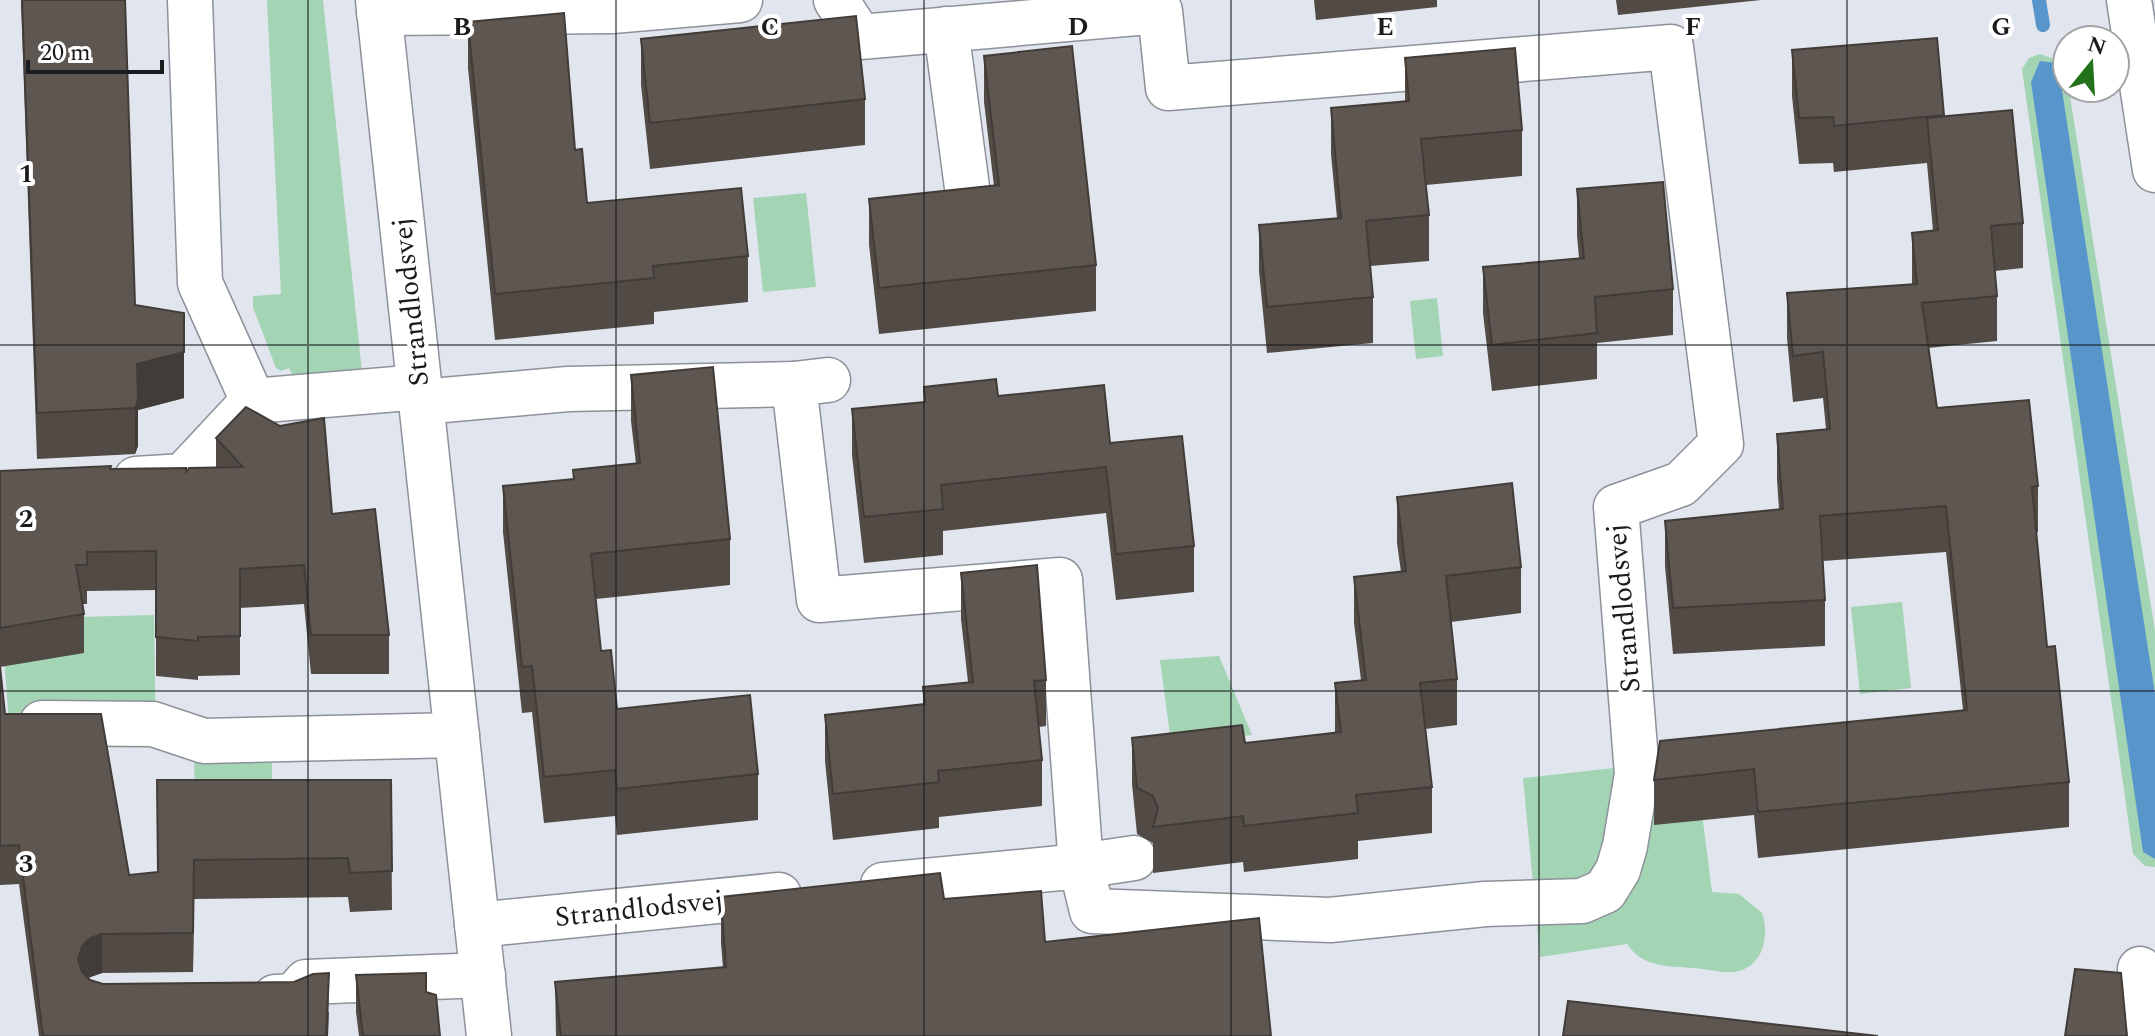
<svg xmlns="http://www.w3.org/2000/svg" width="2155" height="1036" viewBox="0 0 2155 1036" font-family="Spectral,serif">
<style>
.green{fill:#a3d4b4}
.water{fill:#5795cb}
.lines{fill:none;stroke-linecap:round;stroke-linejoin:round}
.stream{stroke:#5795cb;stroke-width:14}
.minor-casing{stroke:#8d919a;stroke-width:47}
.minor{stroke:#fff;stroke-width:44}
.wall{fill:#514a45}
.shaded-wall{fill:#423c38}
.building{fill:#5e5650;stroke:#423c38;stroke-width:2}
.grid{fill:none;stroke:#191b1e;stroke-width:2;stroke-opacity:0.55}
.labels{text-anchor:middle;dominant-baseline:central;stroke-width:8;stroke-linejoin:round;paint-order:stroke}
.street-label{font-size:28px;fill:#191b1e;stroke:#fff}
.grid-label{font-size:26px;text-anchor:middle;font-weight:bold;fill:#191b1e;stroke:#fff;stroke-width:8;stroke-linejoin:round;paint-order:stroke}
</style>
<rect width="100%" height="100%" fill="#e0e5ee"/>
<g class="green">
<polygon points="267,0 323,0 362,372 293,377 289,368 281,371 276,368 253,307 253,296 281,294"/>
<polygon points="2040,54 2060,61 2066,71 2155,631 2155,867 2145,866 2133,854 2022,69 2029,58"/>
<polygon points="806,193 816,287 763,292 753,198"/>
<polygon points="1437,298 1443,356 1416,359 1410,301"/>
<polygon points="1902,602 1911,688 1860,694 1851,607"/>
<polygon points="154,615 156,747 11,748 1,619"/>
<polygon points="1219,656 1252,735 1171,743 1160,660"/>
<polygon points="272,746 272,807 195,808 194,747"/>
<path d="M1695,759L1712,892L1739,894L1762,913C1770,936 1763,969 1733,972C1721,973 1707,969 1695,968C1668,966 1643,968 1627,944L1540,957L1523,778Z"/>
</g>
<polygon class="water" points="2040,61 2056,63 2059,71 2155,694 2155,859 2143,852 2031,82"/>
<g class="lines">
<polyline class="stream" points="2039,0 2043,25"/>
<defs>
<g id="minor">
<polyline points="190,0 200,283 253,401"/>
<polyline points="378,0 489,1036"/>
<polyline points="836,0 860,37 1160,11 1168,88 1671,47 1721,444 1681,484 1616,507 1637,774 1625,846 1618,870 1605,891 1582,901 1485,904 1330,920 1092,911 1081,866 883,885"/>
<polyline points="2129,0 2155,170"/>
<polyline points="379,13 612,11 740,0"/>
<polyline points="946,29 970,210"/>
<polyline points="794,384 819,600 1060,580 1081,866 1134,858"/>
<polyline points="421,402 568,389 794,384 828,380"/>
<polyline points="136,479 183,476 253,401 420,387"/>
<polyline points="42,723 153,724 204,741 457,735"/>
<polyline points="477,925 779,895"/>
<polyline points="2140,969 2150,1036"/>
<polyline points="275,997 294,996 306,982 483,975"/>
</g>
</defs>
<use href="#minor" class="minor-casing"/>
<use href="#minor" class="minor"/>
</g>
<g class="wall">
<polygon points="21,0 125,0 135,305 184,398 138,410 138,446 135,454 37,459"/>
<polygon points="1314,0 1437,0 1437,7 1316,20"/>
<polygon points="1616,0 1761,0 1618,15"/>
<polygon points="468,22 575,150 587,203 748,256 748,302 654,312 654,324 495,340 468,68"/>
<polygon points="641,39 865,99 865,145 650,169 641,85"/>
<polygon points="1792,50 1944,116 2023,223 2023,268 1995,271 1997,296 1997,341 1928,348 1937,408 2038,486 2038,532 2036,532 2047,647 2069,782 2069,827 1758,858 1754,815 1654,825 1654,780 1963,710 1946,552 1823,561 1825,600 1825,646 1673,654 1665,566 1665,521 1779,509 1777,479 1777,434 1826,429 1823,398 1793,402 1787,338 1787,293 1912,285 1912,233 1933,231 1927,163 1834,172 1833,163 1799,164 1792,96"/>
<polygon points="984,56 1096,265 1096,311 879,334 869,245 869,199 994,186 984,102"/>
<polygon points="1405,58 1522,130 1522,176 1426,185 1429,215 1429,261 1370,266 1373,297 1373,343 1267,353 1259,271 1259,225 1337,218 1331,154 1331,108 1405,101"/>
<polygon points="1577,189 1673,289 1673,335 1597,343 1597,379 1492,391 1483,313 1483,267 1579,258 1577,235"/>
<polygon points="631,375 730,539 730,585 596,599 601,651 617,709 758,774 758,820 617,835 615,816 544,823 532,712 522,713 503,532 503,486 573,479 573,470 636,464 631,421"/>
<polygon points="924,387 998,396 1110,443 1194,546 1194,592 1116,600 1106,513 943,531 943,555 864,563 852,455 852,409 924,402"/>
<polygon points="216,438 332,514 389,635 389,674 311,674 304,604 240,608 240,675 198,676 198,680 156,676 156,590 87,591 87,604 83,604 84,614 84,653 0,667 5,714 129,875 157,872 391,780 392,910 350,912 348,897 194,899 193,972 102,973 88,978 90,980 103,984 329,1012 328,1036 39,1036 19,884 0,885 0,471 111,469 186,472 216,467"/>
<polygon points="1397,497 1521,567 1521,613 1451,622 1457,679 1457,725 1425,729 1432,787 1432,833 1358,841 1358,859 1244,872 1243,862 1153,873 1153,843 1137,834 1132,784 1132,738 1245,743 1335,733 1335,683 1361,680 1354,623 1354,577 1401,572 1397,543"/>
<polygon points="961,573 1046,680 1046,726 1039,727 1042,760 1042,806 939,817 939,828 833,840 825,761 825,715 923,704 923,687 968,682 961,619"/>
<polygon points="721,897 944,899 1271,1036 556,1036 555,982 723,968 721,943"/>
<polygon points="356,975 426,992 440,1036 359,1036 356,1012"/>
</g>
<g class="shaded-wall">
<polygon points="184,352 184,398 138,410 138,446 135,454 135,408 137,364"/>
<polygon points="194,860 194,899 193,972 193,933"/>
<polygon points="102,934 102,973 90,977 82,985 78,960 82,946 90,938"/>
<polygon points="329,973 328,1036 326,1036"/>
</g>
<g class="building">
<polygon points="22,0 125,0 135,305 184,313 184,352 137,364 138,400 135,408 37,413"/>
<polygon points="564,13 575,150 582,149 587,203 741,188 748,256 653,266 654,278 495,294 468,22"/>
<polygon points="856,16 865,99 650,123 641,39"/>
<polygon points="1937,38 1944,115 1834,126 1833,117 1799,118 1792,50"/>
<polygon points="1072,46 1096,265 879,288 869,199 999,185 984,56"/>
<polygon points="1515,48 1522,130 1421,139 1429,215 1366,221 1373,297 1267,307 1259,225 1341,218 1331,108 1409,101 1405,58"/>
<polygon points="2012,110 2023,223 1991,226 1997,296 1922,303 1937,408 2029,400 2038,486 2032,487 2047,647 2055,646 2069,782 1758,812 1754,769 1654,780 1660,741 1967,710 1946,506 1820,516 1825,600 1673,608 1665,521 1783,509 1777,434 1830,429 1823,352 1793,356 1787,293 1917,284 1912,233 1938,230 1927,118"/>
<polygon points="1663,182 1673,289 1595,297 1597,333 1492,345 1483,267 1584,258 1577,189"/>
<polygon points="713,367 730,539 591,554 601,651 611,650 617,709 750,695 758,774 617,789 615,770 544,777 532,666 522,667 503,486 574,479 573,470 640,463 631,375"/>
<polygon points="996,379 998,396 1104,385 1110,443 1182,436 1194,546 1116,554 1106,467 941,485 943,509 864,517 852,409 925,402 924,387"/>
<polygon points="246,407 280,426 324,418 332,514 375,509 389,635 311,635 304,565 240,569 240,636 198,637 198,641 156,637 156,551 87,552 87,565 76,565 84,614 0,628 0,471 111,466 110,469 186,468 186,472 189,468 243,467 216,438"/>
<polygon points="1512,483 1521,567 1446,576 1457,679 1420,683 1432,787 1356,795 1358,813 1244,826 1243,816 1153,827 1158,808 1153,796 1137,788 1132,738 1242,725 1245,743 1341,732 1335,683 1366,680 1354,577 1406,571 1397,497"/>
<polygon points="1037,565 1046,680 1034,681 1042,760 938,771 939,782 833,794 825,715 925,704 923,687 973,682 961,573"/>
<polygon points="0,666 5,714 101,714 129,875 158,872 157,780 391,780 392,871 350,873 348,858 194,860 193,933 102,934 90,938 82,946 78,960 82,972 90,980 103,984 294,982 313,974 329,973 326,1036 43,1036 19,845 0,846"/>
<polygon points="940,873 944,899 1041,891 1045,942 1259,918 1271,1036 561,1036 555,982 726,967 721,897"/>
<polygon points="2075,969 2121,973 2127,1036 2065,1036"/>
<polygon points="426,973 426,992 436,995 440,1036 363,1036 356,975"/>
<polygon points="1568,1001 1878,1036 1563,1036"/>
</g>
<path class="grid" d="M308,0V1036M616,0V1036M924,0V1036M1231,0V1036M1539,0V1036M1847,0V1036M0,345H2155M0,691H2155"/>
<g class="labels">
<g class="street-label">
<text transform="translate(411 302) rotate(-96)">Strandlodsvej</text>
<text transform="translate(1624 608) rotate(-95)">Strandlodsvej</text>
<text transform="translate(639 909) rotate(-6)">Strandlodsvej</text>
</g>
</g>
<g class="grid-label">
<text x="462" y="35">B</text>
<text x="770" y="35">C</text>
<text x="1078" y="35">D</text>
<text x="1385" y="35">E</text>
<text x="1693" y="35">F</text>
<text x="2001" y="35">G</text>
<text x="26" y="182">1</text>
<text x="26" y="527">2</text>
<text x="26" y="872">3</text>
</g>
<g transform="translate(2091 64) rotate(18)"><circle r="38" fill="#ffffff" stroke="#a3a4a5" stroke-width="2"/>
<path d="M0-6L14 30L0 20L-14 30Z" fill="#21721b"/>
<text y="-12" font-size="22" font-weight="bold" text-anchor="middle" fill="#191b1e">N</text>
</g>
<path d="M28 60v12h134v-12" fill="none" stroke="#191b1e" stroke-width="4"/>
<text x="40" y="60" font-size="24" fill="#191b1e" stroke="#ffffff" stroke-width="6" paint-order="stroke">20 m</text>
</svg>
